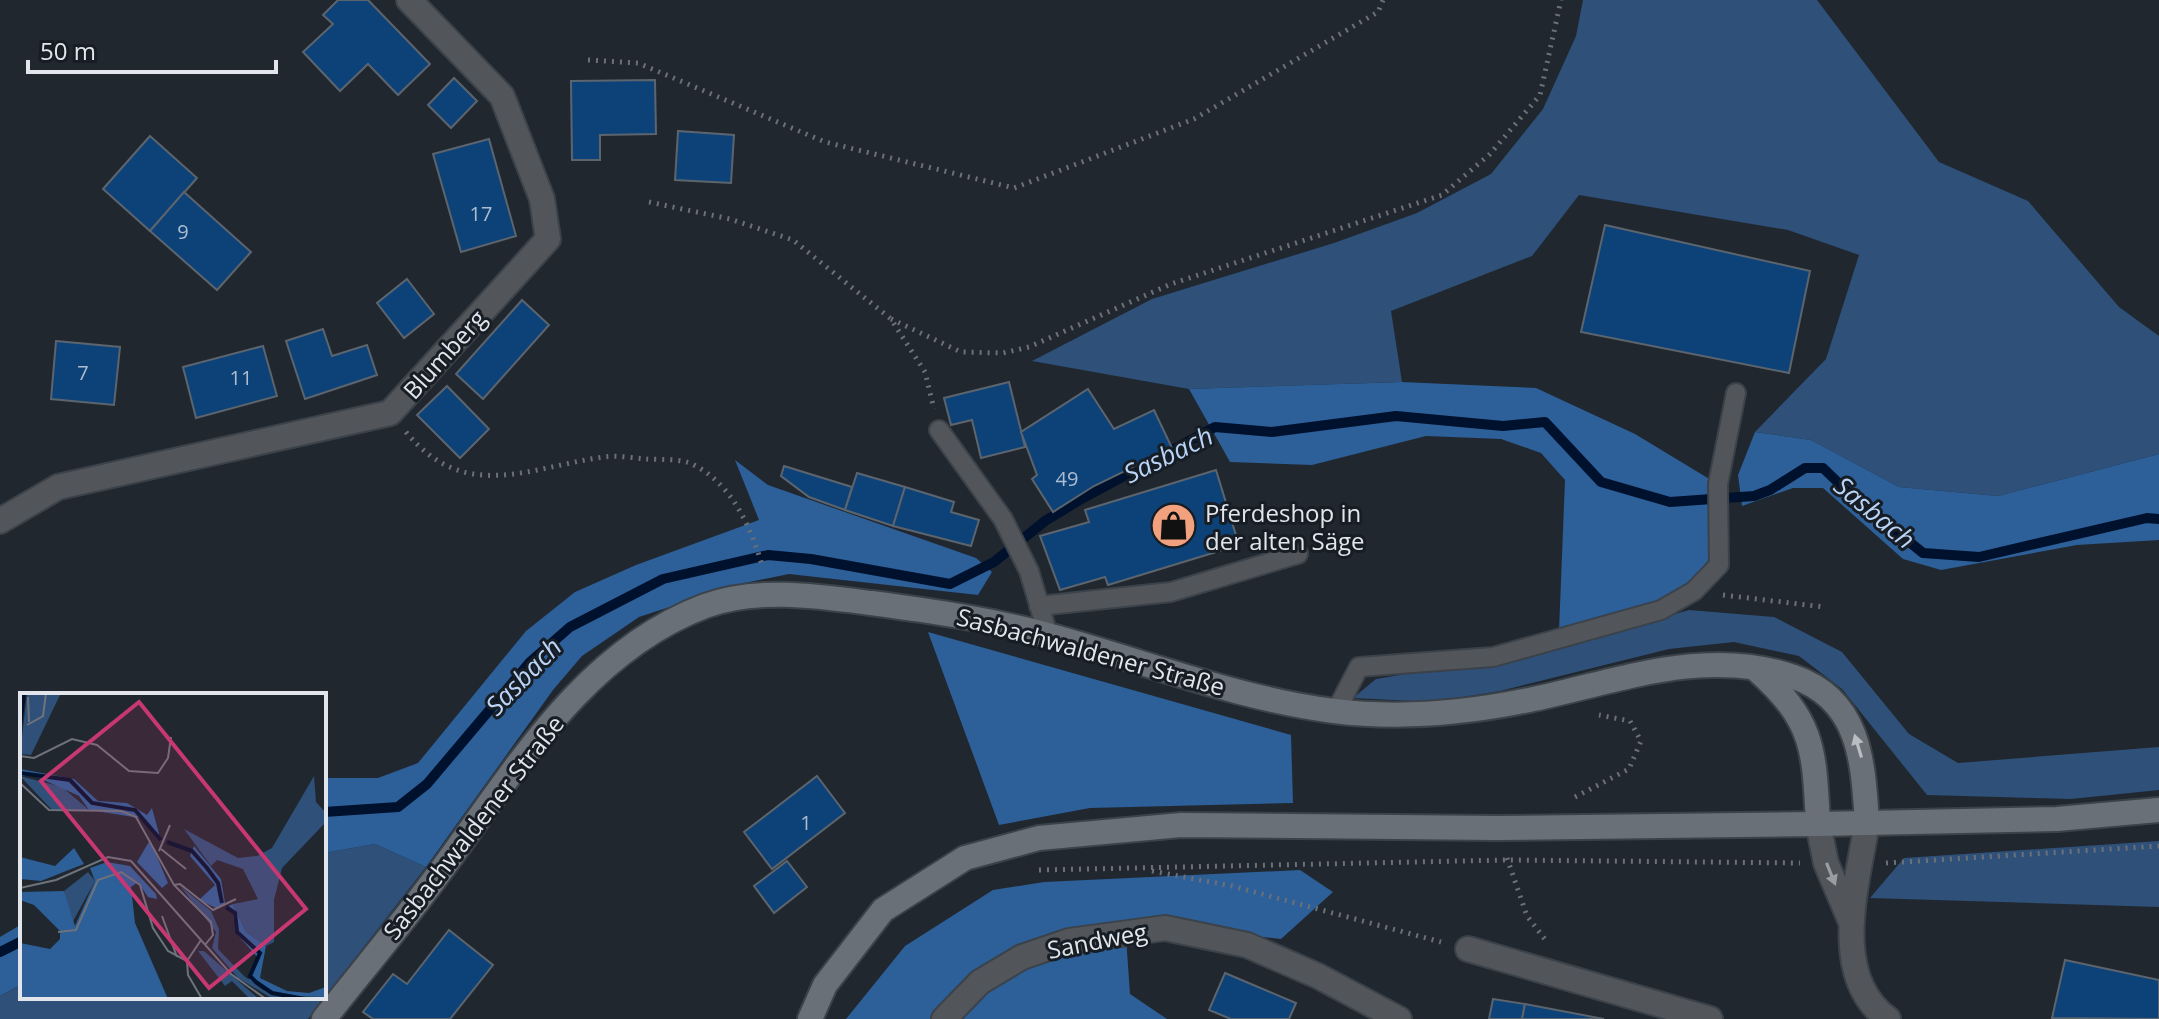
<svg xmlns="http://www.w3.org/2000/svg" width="2159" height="1019" viewBox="0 0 2159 1019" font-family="'Open Sans',sans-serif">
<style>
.green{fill:#2e5079}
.forest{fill:#2d5f98}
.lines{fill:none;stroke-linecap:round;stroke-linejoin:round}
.stream{stroke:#00112d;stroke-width:10}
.building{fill:#0d4279;stroke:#5c646d;stroke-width:2}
.lane-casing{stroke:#3b4249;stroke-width:22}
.street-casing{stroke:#3b4249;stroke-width:28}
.secondary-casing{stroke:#3b4249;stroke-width:28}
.path{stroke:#6c7179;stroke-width:5;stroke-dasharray:2 6;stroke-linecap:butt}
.lane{stroke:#52565a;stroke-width:18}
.street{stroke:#52565a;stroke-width:24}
.secondary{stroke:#6a7077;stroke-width:24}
.oneway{fill:#b8bdc3}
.oneway2{fill:#9a9ea3}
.labels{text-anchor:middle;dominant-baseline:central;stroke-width:6;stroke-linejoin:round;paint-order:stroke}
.number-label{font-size:20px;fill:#adbdcf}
.street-label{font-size:24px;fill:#e2e6ec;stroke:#171d25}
.poi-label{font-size:24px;fill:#e2e6ec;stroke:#171d25;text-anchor:start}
.water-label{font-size:26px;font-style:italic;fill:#b9d4f6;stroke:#171d25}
.inset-river{fill:none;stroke:#00112d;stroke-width:4}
.inset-road{fill:none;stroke:#6e737b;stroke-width:2}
.view{fill:#c73771;fill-opacity:0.15;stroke:#c73771;stroke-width:4}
.inset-edge{fill:none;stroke:#e2e6ec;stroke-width:4}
</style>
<rect width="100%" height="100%" fill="#20272f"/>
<g class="green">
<polygon points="1583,0 1817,0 1939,162 2028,201 2119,307 2159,336 2159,454 1998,496 1899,487 1811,440 1755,432 1826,359 1859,255 1788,230 1579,195 1532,256 1391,311 1402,382 1189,389 1032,361 1152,299 1334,243 1417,213 1491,174 1543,109 1576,36"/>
<polygon points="1689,610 1774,617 1842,652 1909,734 1958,763 2159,747 2159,790 2071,799 1927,795 1842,689 1799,656 1734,642 1669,649 1500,691 1432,702 1353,698 1376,679 1558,648"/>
<polygon points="2159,841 2159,907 1870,898 1904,858"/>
<polygon points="375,844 426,867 308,1019 0,1019 0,996 22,984 22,997 324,997 324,853"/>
</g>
<g class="forest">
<polygon points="1402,382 1536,388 1635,434 1711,480 1710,558 1684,593 1559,631 1565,480 1541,453 1501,439 1426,436 1312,465 1230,462 1189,389"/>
<polygon points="1755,432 1811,440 1899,487 1998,496 2159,454 2159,540 2077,545 1941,570 1903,559 1823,488 1793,488 1742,506 1738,475"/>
<polygon points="735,460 768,485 976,558 992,572 978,595 789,574 740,584 639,617 582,656 553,690 426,867 375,844 324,853 324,778 378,778 418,763 526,631 575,592 636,565 759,520"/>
<polygon points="928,632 1291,735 1293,803 1090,808 999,825"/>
<polygon points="1300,870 1333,892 1281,939 1125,923 1130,994 1167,1019 846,1019 905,946 993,890 1044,882"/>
<polygon points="22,924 22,984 0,996 0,937"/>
</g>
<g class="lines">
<g class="stream">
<polyline points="324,812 398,807 427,784 530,662 570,627 663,579 768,555 811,559 950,584 994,562 1045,521 1083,498 1215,427 1272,432 1396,416 1503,426 1545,422 1601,482 1670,502 1754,496 1770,490 1805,468 1823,468 1849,493 1923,553 1979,557 2147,518 2159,519"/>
<polyline points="0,952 22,941"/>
</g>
</g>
<g class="building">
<polygon points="338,0 368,0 430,64 398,95 368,64 340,91 303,52 333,24 323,15"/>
<polygon points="454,78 477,101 451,128 428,105"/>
<polygon points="655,80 656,134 600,135 600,160 572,160 571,81"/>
<polygon points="678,131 734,135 731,183 675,180"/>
<polygon points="150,136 197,178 150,231 103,189"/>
<polygon points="489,139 516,236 461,252 433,154"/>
<polygon points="184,192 251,252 217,290 150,231"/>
<polygon points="1605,225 1810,271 1789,373 1581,332"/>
<polygon points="407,279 434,314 404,338 377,303"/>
<polygon points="522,300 549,325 483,399 456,374"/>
<polygon points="323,329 332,356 367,345 377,375 305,399 286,341"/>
<polygon points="56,341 120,347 114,405 51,399"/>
<polygon points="263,346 277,396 196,418 183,367"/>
<polygon points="1009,382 1025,447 981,458 972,420 951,425 944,398"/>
<polygon points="447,386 489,429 460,458 417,415"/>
<polygon points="1088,389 1114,429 1154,410 1172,448 1094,486 1053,512 1032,479 1037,475 1021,432"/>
<polygon points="784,466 852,487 845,510 809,497 781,476"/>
<polygon points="1216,470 1239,545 1108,585 1105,577 1060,590 1040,536 1089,522 1085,510"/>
<polygon points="857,473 905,487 893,526 845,510"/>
<polygon points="905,487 954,502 951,512 979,520 971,546 893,526"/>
<polygon points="817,776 845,813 772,869 744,832"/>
<polygon points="787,861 807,887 774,913 754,886"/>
<polygon points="449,930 493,965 450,1019 373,1019 363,1012 393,974 407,984"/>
<polygon points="2065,960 2159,980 2159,1019 2052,1018"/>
<polygon points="1225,973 1296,1003 1289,1019 1231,1019 1209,1010"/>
<polygon points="1493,999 1525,1004 1522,1019 1489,1019"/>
<polygon points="1525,1004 1604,1019 1522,1019"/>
</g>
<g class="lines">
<defs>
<g id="lane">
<polyline points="939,430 1003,519 1029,571 1048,635"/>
<polyline points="1039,606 1171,592 1298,554"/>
<polyline points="1336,711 1359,667 1493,657 1661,610 1694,591 1719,565 1718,484 1736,393"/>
</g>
<g id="street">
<polyline points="0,521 58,487 390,413 548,239 542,199 502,96 409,0"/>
<path d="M1867,823C1858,882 1828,976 1888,1019"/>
<polyline points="1818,824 1826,863 1851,922"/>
<polyline points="1468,949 1710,1019"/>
<polyline points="944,1019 980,982 1022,957 1069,941 1165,928 1247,945 1318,976 1399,1019"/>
</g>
<g id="secondary">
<path d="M1757,670C1815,722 1814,750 1818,824"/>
<path d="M324,1019C363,970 403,922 440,872C514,772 583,652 705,606C757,587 818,596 871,603C932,611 995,620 1055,637C1146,662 1239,699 1334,711C1398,719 1466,713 1529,700C1616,682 1705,646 1794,677C1861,700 1863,763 1867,823"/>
<polyline points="810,1019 825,985 883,910 965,858 1039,838 1181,825 1496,828 1818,824 2057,819 2159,810"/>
</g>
</defs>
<use href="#lane" class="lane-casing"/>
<use href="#street" class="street-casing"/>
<use href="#secondary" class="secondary-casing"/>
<g class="path">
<polyline points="588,60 638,63 825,142 1014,188 1194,119 1378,12 1383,0"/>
<polyline points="649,202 730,219 793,240 891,319 925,372 934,409"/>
<polyline points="891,319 961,352 1003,353 1029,347 1171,284 1442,195 1490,154 1540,95 1561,0"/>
<path d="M406,432C465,504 529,467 604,457C617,455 633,458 646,459C660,460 682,458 694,465C733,485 751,528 763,568"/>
<polyline points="1723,595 1824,607"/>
<polyline points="1575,797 1629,769 1641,741 1630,721 1599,715"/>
<polyline points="1507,858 1527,916 1547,942"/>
<polyline points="1886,863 2159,846"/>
<polyline points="1039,870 1507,860 1800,863"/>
<polyline points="1152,871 1232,886 1441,942"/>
</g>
<use href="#lane" class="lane"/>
<use href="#street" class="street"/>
<use href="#secondary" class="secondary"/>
</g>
<defs><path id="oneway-solid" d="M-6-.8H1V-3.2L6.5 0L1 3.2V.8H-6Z" transform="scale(2)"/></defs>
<use class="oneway" href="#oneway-solid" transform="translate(1858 746) rotate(-107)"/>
<use class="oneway2" href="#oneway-solid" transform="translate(1831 874) rotate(68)"/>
<defs>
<symbol id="shop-disc" viewBox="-11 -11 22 22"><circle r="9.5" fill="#f2a17e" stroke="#171d25"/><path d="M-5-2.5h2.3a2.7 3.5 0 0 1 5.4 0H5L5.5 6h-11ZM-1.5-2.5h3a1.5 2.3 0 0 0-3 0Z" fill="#111"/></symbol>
</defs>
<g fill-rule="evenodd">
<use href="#shop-disc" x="1148" y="500" width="51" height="51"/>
</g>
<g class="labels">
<g class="number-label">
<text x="481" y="213">17</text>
<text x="183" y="231">9</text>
<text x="83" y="372">7</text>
<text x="241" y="377">11</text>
<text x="1067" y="478">49</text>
<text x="806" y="822">1</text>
</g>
<g class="street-label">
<text transform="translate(444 354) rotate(-48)">Blumberg</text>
<text transform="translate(1091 651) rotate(15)">Sasbachwaldener Straße</text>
<text transform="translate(473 827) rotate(-52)">Sasbachwaldener Straße</text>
<text transform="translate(1097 940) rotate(-11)">Sandweg</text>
</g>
<g class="poi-label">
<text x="1205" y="512">Pferdeshop in<tspan x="1205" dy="28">der alten Säge</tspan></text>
</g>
<g class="water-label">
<text transform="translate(1168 454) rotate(-26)">Sasbach</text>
<text transform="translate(1875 512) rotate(40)">Sasbach</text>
<text transform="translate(523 676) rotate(-46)">Sasbach</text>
</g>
</g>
<g transform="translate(20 693)">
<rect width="306" height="306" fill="#20272f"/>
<path d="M7,0H41L11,62L0,61ZM0,83L42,94L69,117H32ZM294,83L296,109L306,120V129L262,175L254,207V249L246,253L226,239L213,211L238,206L223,176L197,167L191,173L164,136L218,165L237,163L252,155ZM68,179L75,188L51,232L44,198ZM160,193L191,218L199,236L198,256L224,283L243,297L271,306H253L218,285L192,255L196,239ZM178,258H184L239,306H230L212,288L205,293Z" fill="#2e5079"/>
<path d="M0,76L54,86L78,108L107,110L127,122L132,115L141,148L120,125L69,117L59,103L15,83H0ZM130,147L148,190L142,195L117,169ZM174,153L201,186L205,210L198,216L179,207L195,192L170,163ZM54,155L64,171L21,188L0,186V164L35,173ZM87,169L110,173L136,201L137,206L128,204L118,189L111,194L115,230L148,306H0V250L30,256L40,246V238L14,212L0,207V199L44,198L55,233L75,188L70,175ZM213,211L226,239L246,253L240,285L267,298L289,300L306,294V304L257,303L229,287L238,265L215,239L213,221L205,215Z" fill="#2d5f98"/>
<path class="inset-river" d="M0,32L4,0M0,80L50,87L72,110L115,117L141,147M147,149L172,158L187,175L198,190L202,210M206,214L215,220L217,239L240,260L230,283L236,289L252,300L285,306"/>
<path class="inset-road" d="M8,4L9,29M7,32L23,23L26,0M0,63L14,65L52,46L77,52L109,78L138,80L148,65L151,44M0,90L29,117L101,118L116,124L154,192L191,229L193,242L185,252M141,156L166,176M139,158L150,132M154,192L160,191L193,217L216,206M0,195L36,187L88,164L111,168L211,281L246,306M142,223L157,264M38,239L56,237L78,187L101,179L120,192L133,235L148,258L167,268M181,247L167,268L168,282L182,306"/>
<path class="view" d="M119,9L286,216L189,295L21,88Z"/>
<rect width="306" height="306" class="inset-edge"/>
</g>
<path d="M28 60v12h248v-12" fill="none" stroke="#e2e6ec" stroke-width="4"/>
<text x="40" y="60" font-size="24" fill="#e2e6ec" stroke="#171d25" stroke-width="6" paint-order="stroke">50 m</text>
</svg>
